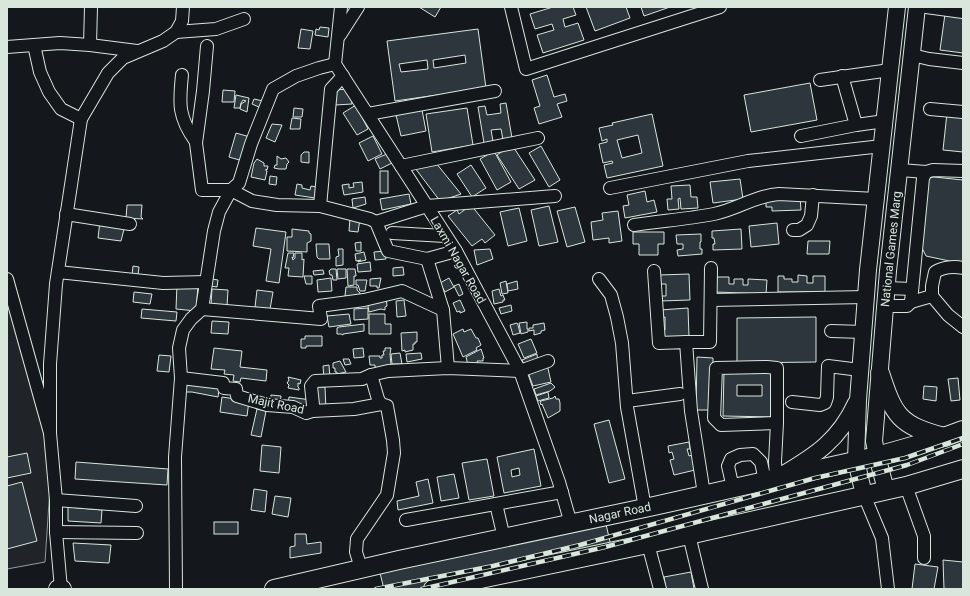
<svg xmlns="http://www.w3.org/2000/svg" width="970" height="596" viewBox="0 0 970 596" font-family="Roboto,sans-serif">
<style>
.green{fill:#202428;stroke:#939e99}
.building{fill:#2c363c;stroke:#d8e6dc;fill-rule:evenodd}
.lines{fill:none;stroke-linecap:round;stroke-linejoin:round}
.minor-casing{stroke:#d8e6dc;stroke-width:14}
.major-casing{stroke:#d8e6dc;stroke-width:18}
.highway-casing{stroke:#d8e6dc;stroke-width:20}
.minor{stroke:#14181c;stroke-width:12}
.major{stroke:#14181c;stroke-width:16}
.highway{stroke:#14181c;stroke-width:18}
.rail-casing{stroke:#d8e6dc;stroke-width:4.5}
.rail{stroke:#14181c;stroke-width:3;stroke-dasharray:9;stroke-linecap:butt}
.labels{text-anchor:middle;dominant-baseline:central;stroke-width:3;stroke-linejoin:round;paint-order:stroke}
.street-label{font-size:12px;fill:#d8e6dc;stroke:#14181c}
</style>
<rect width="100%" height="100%" fill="#14181c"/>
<polygon class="green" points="7,292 50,433 50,488 45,562 7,569"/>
<g class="building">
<polygon points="419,7 441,7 435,17"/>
<polygon points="553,7 573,7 576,15 563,19 565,27 578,23 584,40 543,53 537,35 554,30 552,24 535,29 530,14"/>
<polygon points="586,7 626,7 630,18 595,31"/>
<polygon points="641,7 670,7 644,16"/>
<polygon points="945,14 963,16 963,53 940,50"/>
<polygon points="320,27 329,28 328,37 315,35 316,29 319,30"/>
<polygon points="301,29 313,31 310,49 298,48"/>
<path d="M478,29L486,88L395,101L387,41ZM465,55L466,63L434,68L433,60ZM427,60L428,69L401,72L399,64Z"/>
<polygon points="547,75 554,97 565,94 567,101 557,104 562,117 539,124 534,108 540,106 532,80"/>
<polygon points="810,83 817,120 751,132 744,95"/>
<polygon points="350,89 352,104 335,105 334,90"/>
<polygon points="223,90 235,91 234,102 222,102"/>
<polygon points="236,95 249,98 247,112 240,109 241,104 246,101 243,100 241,103 240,108 234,108"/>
<polygon points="254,99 263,101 261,108 252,104"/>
<polygon points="506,103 512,138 503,140 501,129 491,130 493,141 484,143 478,107 485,106 487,115 501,113 500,104"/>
<polygon points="356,105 368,129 357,135 343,113"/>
<polygon points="294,108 303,109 302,117 293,117"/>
<polygon points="467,108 473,145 432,152 426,114"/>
<polygon points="422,110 426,131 401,136 396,115"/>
<polygon points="947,113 963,115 963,152 943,150"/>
<path d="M652,114L663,166L607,178L604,165L613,163L612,161L603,163L599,144L607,142V139L602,141L599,128L613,125L612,123ZM638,135L642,153L622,158L617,140Z"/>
<polygon points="292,118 301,119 300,129 290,129"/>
<polygon points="272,124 282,125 275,142 266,138"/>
<polygon points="236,133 250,137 243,161 229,157"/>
<polygon points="373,136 382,154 368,161 359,143"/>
<polygon points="512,145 535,180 519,189 497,155"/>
<polygon points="541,146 560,180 549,187 529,153"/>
<polygon points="494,151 511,182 497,190 480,159"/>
<polygon points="304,152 309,152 309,163 301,162 301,155"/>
<polygon points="387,154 392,163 380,169 375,159"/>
<polygon points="277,156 281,159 286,158 289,162 287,164 286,169 279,169 274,168 275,165 277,165"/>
<polygon points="257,159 264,163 264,166 268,166 267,170 266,169 266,171 267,171 265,180 251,177 254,163"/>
<polygon points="436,163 461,194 440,201 415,168"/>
<polygon points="471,165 486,188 472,197 457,174"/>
<rect x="380" y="171" width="8" height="22"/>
<polygon points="270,176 277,177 276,185 269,184"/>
<polygon points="934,177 963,180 963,262 954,262 926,256 922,248 925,178"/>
<polygon points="740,179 743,199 713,203 710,182"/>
<polygon points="362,182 363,192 344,195 342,185 349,184 349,188 354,187 353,183"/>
<polygon points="297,184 302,185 302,188 310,190 311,186 317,187 315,198 295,195"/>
<polygon points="690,185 691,197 697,197 698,208 681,209 680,198 678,199 679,209 668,210 667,199 672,199 671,186"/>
<polygon points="645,191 647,202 654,200 657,212 625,218 623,206 629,205 627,195"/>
<polygon points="409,194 411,204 382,210 380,199"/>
<polygon points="365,197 366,204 353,208 352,199"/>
<polygon points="800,197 801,210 772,211 772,207 766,207 766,201"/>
<polygon points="127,205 142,205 141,217 143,219 126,218"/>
<polygon points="471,205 495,235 485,243 482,239 472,246 448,216 457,210 459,214"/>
<polygon points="549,206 558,242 539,246 531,210"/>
<polygon points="575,207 585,242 567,247 557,211"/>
<polygon points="519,208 527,241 508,246 500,212"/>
<polygon points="618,211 622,241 609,243 609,238 593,240 591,222 603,220 602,213"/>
<polygon points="350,218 360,219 358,232 349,231"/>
<polygon points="100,221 125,225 121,241 98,238"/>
<polygon points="777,223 779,244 751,247 749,226"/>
<polygon points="256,228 286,232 279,283 266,281 271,249 253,246"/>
<polygon points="292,229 309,231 309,233 311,234 311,241 307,243 307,252 287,251 287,237 292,237"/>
<polygon points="741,229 742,249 713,250 713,244 715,244 714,238 712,238 712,231"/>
<polygon points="633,232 664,232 664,244 658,244 658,255 639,255 639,244 633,244"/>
<polygon points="701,234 701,242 700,242 700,249 702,249 702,254 678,256 677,250 683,249 683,244 677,244 676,235"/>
<polygon points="808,241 830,241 829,254 807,254"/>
<polygon points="361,242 361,251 356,251 355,243"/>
<polygon points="316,244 329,244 330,259 319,259 317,257"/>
<polygon points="338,249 343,249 343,265 336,266 336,257 339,256"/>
<polygon points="490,249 493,259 477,265 474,250"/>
<polygon points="385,251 386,259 375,260 374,252"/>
<polygon points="364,252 366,260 358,262 358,261 361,260 356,261 355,254"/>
<polygon points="288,253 294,253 293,258 292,257 293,260 295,258 295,253 302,253 302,260 304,259 303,277 288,276 289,268 285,268"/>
<polygon points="370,262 371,271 358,272 357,264"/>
<polygon points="133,266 139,267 138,275 132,275"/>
<polygon points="403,267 404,275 393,276 393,268"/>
<polygon points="331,269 336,269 337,280 333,280 332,275 330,275 329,271"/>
<polygon points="337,269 346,269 346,278 338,279"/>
<polygon points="347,269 355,269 356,276 354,276 354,285 348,286"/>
<polygon points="323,270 324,274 314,275 313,271"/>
<polygon points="689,274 690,300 660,301 660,296 666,296 666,284 659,284 659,275"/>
<polygon points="798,275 807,276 807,283 813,283 813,276 825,276 825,292 778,292 778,276 784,276 784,279 792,279 792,282 798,282"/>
<polygon points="304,276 312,276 312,284 306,284"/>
<polygon points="717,277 729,277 729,284 734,284 734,279 743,279 743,285 748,285 748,279 767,280 766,294 716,292"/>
<polygon points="331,278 332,291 318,292 317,280"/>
<polygon points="381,278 379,288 377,288 377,286 370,286 370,279"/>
<polygon points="449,278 454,287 445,292 440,283"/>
<polygon points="212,279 218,280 217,287 210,286"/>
<polygon points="356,280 367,280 365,291 360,291 358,285 356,285"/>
<polygon points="506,281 508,293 502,294 500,283"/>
<polygon points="517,281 518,289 508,291 507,284"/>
<polygon points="177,284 198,285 196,311 176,309"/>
<polygon points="459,284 463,294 459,296 454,286"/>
<polygon points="346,287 357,287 357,290 360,293 360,298 345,296"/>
<polygon points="212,289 228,290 227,306 211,305"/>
<polygon points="499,289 501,296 503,295 505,300 503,300 503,302 494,304 492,291"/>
<polygon points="257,290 273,292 270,309 255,307"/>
<polygon points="134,292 152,294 150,304 133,302"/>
<polygon points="386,297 387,306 385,307 385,310 381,309 369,312 367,300"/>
<polygon points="404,300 406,316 397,317 396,301"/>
<polygon points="460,300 465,311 460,313 460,311 457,312 453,303"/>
<polygon points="511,305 512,311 501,314 499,308"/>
<polygon points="368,308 368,319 354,320 354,309"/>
<polygon points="688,308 689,337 661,339 661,331 665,330 665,317 660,318 660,310"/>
<polygon points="142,309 177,312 176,321 141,318"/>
<polygon points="349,314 351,324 329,327 327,316"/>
<polygon points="369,314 385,314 385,324 391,324 391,334 369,334"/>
<polygon points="816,317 816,362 737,363 737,318"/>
<polygon points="212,321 229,322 228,334 211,333"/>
<polygon points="527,322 527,329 528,329 528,332 521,334 519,323"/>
<polygon points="517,323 518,325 520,333 513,335 510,325"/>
<polygon points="544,323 545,330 541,331 541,333 534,335 534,330 529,331 529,328 533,328 533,325"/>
<polygon points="364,324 364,331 343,334 343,335 341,334 337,334 337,328 339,327"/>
<polygon points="463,329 464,332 471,329 476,338 478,338 481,345 476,348 477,350 463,357 453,334"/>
<polygon points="417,332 417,342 415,342 415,344 413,344 413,350 405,352 405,350 402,351 401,333"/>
<polygon points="305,336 322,336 322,346 306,346 306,348 301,348 301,339 305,339"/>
<polygon points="531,339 537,353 524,358 518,344"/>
<polygon points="214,348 242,351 240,367 267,370 266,381 241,378 240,382 233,381 234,375 224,374 225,370 211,369"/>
<polygon points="363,348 364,357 354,358 353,349"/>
<polygon points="385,348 391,348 390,354 391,365 379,367 379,369 375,367 375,365 370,365 369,356 380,356 380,358 382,358 382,355 384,355 383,351 385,351"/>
<polygon points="481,349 484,358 483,358 483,361 477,361 478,364 468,365 466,357"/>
<polygon points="400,353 402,364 392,364 391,354"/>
<polygon points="421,353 422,359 407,362 406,354"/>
<polygon points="537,354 538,364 525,367 522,360"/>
<polygon points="159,355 171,356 169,372 157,371"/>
<polygon points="697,357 713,358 712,410 696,410"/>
<polygon points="343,359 349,359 351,364 345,365"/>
<polygon points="340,361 346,372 337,374 337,372 335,372 335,368 333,368 333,363"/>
<polygon points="547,364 551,382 533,386 527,370"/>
<polygon points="329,365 330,379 324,379 323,366"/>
<path d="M724,370L774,371L773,417L723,416ZM737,385H762V396H737Z"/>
<polygon points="288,377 301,380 300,384 298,383 298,387 299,388 299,390 288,388 289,385 287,383 289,380"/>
<polygon points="958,378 960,400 951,401 948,379"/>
<polygon points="186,381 220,384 218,397 192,392 184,392"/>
<polygon points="551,383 555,387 554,388 550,391 536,395 534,389"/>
<polygon points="924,386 937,387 936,401 923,399"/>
<polygon points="314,387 325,387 326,410 315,410"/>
<polygon points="548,392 549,398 538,401 536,396"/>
<polygon points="271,395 281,396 280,405 270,403"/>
<polygon points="555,396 556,399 559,399 560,403 560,411 548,418 542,404 541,405 540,402 541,401 553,398"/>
<polygon points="222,397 249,401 247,416 220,412"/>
<polygon points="289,397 311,400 310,407 288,404"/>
<polygon points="257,409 266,411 261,437 251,435"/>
<polygon points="609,420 625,479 609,483 594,424"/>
<polygon points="689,442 690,449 687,449 689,456 692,455 695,470 674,475 670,460 674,459 672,452 669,453 668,446"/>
<polygon points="262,445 281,447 279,473 260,471"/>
<path d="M534,449L541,486L504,493L497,457ZM519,468L520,475L512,477L511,470Z"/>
<polygon points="27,453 31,473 7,478 7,457"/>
<polygon points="487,459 494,496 469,500 462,463"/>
<polygon points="76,462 168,469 167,485 75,479"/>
<polygon points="454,474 459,498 441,501 437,477"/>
<polygon points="428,479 433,503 398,510 397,501 419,496 416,482"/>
<polygon points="22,482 37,541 7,549 7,486"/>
<polygon points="254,489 267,491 265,512 251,510"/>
<polygon points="275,496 291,498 288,517 272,514"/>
<polygon points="68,507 102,510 101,523 68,521"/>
<polygon points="603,511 613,555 461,589 384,589 377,561"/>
<rect x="214" y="522" width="24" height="12"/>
<polygon points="295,534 306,534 307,544 321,542 321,553 290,558 290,547 295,546"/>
<polygon points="73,543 111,545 109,563 75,561"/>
<polygon points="943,560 963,562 963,589 944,589"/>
<polygon points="915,564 938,567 934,589 912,589"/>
<polygon points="691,572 694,589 666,589 664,577"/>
</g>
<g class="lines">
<defs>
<g id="minor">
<polyline points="341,7 335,64 456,251 520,371 559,482 571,524"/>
<polyline points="511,7 526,69 720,7"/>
<polyline points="926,7 963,12"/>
<polyline points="176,32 216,29 244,19"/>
<polyline points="340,35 358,7"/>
<polyline points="34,45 40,72 49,92 61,109 81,119"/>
<polyline points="90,45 91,7"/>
<polyline points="207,46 203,91 196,143 202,190 231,190 252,201 277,205 320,206 370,219 376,222 388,251 427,259 456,251"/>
<polyline points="7,47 60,43 90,45 137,51"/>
<polyline points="912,55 929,59 963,63"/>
<path d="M182,75C179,104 178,117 196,142"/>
<polyline points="842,76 856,125"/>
<polyline points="820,80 890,70"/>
<polyline points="930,109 963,112"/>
<polyline points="368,114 495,91"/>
<polyline points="801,136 856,125 885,121"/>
<polyline points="401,166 538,138"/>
<polyline points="900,170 926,172"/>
<polyline points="610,188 748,161 882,146"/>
<polyline points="320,206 331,89 343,76"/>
<polyline points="66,214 130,224"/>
<polyline points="376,222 427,206 555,196"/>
<path d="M634,225C660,221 688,219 714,214C738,209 754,196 779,194L876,199"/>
<polyline points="793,230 799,230 807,225 811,216 813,195"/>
<polyline points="392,233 445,236"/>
<polyline points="427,259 443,310 448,368"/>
<path d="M963,268C954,266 943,267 935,272L932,286V296L948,315L963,327"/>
<polyline points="654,271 659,343 686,342 691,411 704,494"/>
<polyline points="58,272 163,283 206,282"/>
<polyline points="7,279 50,433 56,500 56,532 61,589"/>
<polyline points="599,279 611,295 617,317 622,343 627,407 645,508"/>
<polyline points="887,288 912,289"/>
<polyline points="711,300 866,297"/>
<polyline points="911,302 923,178 926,172 933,170 963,171"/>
<polyline points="885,306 907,306 911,302 932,296"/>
<polyline points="202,309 321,319 319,306 364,300 402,291 443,310"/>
<polyline points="831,331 863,332"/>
<polyline points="686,342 710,342 711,268"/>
<polyline points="181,378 223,383 224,388 236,389 237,396 267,405 293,407 306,413 312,411 354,409 381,404"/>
<polyline points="627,401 680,394"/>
<polyline points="792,402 820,405 825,403 827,397 828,366 860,370"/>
<polyline points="312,411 313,405 311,386 315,381 362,379 371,375 388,371 448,368 520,371 548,361"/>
<polyline points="50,433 50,364 56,284 81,119 108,73 123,58 163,41 176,32 182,21 183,7"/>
<polyline points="776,478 775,462 777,423 777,368 767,367 716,368 714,418 721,425 777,423"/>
<polyline points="906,486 924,536 924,558"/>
<polyline points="733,488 728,466 731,459 740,455 753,454 761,462 765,481"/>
<polyline points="864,495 882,538 888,589"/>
<polyline points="56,500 136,506"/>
<polyline points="496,504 504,538"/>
<polyline points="406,520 562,492"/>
<polyline points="56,532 137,533"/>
<polyline points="689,535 702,589"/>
<polyline points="648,544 660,589"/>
<polyline points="361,568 356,552 357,539 387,495 394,453 393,440 387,406 381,404 378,399 371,375"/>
<polyline points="176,589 175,457 181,378 179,348 183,330 191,319 202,309 214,231 219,212 231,190 239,183 251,144 273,89 296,76 319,68 335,64"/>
</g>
<g id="major">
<path d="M782,475C816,455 839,440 856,403"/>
<polyline points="886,490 877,456 874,441 888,271 917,7"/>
<polyline points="864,495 856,460 858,400 868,270 897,7"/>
</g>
<g id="highway">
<path d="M880,373C894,416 899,425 944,437"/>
<polyline points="58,589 62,589"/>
<polyline points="274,589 399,560 654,506 877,456 944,437 963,430"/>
<polyline points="433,589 662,541 906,486 963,469"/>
</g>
</defs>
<use href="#minor" class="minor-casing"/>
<use href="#major" class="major-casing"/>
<use href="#highway" class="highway-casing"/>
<use href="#minor" class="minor"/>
<use href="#major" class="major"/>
<use href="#highway" class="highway"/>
<defs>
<g id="rail">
<polyline points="376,589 493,566 580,545 815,478 905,458 963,438"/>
<polyline points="422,589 605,547 907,465 963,444"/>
</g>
</defs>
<use href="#rail" class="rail-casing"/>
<use href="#rail" class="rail"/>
</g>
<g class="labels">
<g class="street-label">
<text transform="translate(891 249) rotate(-84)">National Games Marg</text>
<text transform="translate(458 260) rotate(60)">Laxmi Nagar Road</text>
<text transform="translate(276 404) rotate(12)">Majit Road</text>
<text transform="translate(620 513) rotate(-12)">Nagar Road</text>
</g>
</g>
<rect width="970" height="596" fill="none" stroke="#d8e6dc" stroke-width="16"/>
</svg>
